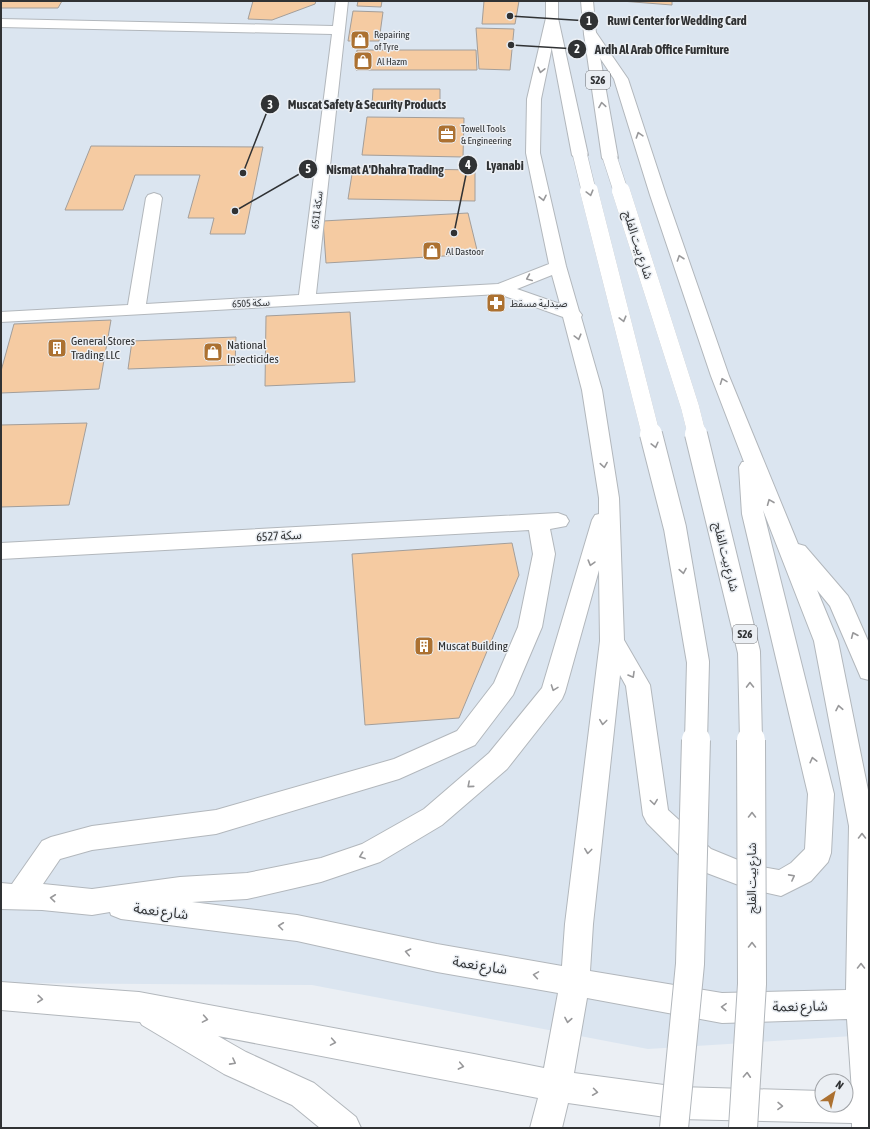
<svg xmlns="http://www.w3.org/2000/svg" width="870" height="1129" viewBox="0 0 870 1129" font-family="'Asap Condensed','Noto Sans Arabic',sans-serif">
<style>
.built{fill:#dbe5f0}
.building{fill:#f5cba2;stroke:#a39e9a}
.lines{fill:none;stroke-linecap:round;stroke-linejoin:round}
.minor-casing{stroke:#b2b7bc;stroke-width:2}
.major-casing{stroke:#b2b7bc;stroke-width:2}
.minor{fill:#fff;fill-rule:evenodd}
.major{fill:#fff;fill-rule:evenodd}
.major-bridge-far3-casing{stroke:#b2b7bc;stroke-width:15;stroke-linecap:butt}
.major-bridge-far2-casing{stroke:#b2b7bc;stroke-width:18;stroke-linecap:butt}
.major-bridge-far1-casing{stroke:#b2b7bc;stroke-width:24;stroke-linecap:butt}
.major-bridge-casing{stroke:#b2b7bc;stroke-width:30;stroke-linecap:butt}
.major-bridge-far3{stroke:#fff;stroke-width:14}
.major-bridge-far2{stroke:#fff;stroke-width:18}
.major-bridge-far1{stroke:#fff;stroke-width:22}
.major-bridge{stroke:#fff;stroke-width:28}
.oneway{stroke:#98989a}
.labels{text-anchor:middle;dominant-baseline:central;stroke-width:3;stroke-linejoin:round;paint-order:stroke}
.far-poi-label{font-size:10px;fill:#303234;stroke:#ebeff4;text-anchor:start}
.far-street-label{font-size:10px;fill:#303234;stroke:#ebeff4}
.shield{fill:#ebeff4;stroke:#686b6e;stroke-width:1}
.shield-label{font-size:11px;font-weight:bold;fill:#303234}
.street-label{font-size:12px;fill:#303234;stroke:#ebeff4}
.poi-label{font-size:12px;fill:#303234;stroke:#ebeff4;text-anchor:start}
.near-street-label{font-size:14px;fill:#303234;stroke:#ebeff4}
.leader{fill:none;stroke:#303234;stroke-width:1.5}
.callout-dot{fill:#303234;stroke:#ebeff4;stroke-width:1.5}
.mark-label{font-size:12px;text-anchor:middle;font-weight:bold;fill:#fff}
.callout-label{font-size:13px;text-anchor:middle;font-weight:bold;fill:#303234;stroke:#ebeff4;stroke-width:3;stroke-linejoin:round;paint-order:stroke}
</style>
<rect width="100%" height="100%" fill="#ebeff4"/>
<polygon class="built" points="1,1 869,1 869,1035 648,1049 312,985 1,983"/>
<g class="building">
<polygon points="1,1 62,1 58,8 1,8"/>
<polygon points="253,1 316,1 315,4 272,20 248,19"/>
<polygon points="358,1 382,1 381,7 357,6"/>
<polygon points="484,1 519,1 515,24 482,24"/>
<polygon points="621,1 672,1 672,5"/>
<polygon points="353,11 383,12 379,41 348,41"/>
<polygon points="476,28 514,29 510,70 479,69"/>
<polygon points="357,50 476,50 477,70 356,70"/>
<polygon points="373,89 440,89 440,106 372,106"/>
<polygon points="367,117 464,118 463,157 362,155"/>
<polygon points="91,146 263,147 245,234 210,234 214,218 188,218 200,175 135,175 123,210 65,210"/>
<polygon points="353,168 475,170 475,201 348,199"/>
<polygon points="468,213 478,254 326,263 323,221"/>
<polygon points="350,312 355,382 265,386 266,316"/>
<polygon points="111,320 99,389 1,393 1,371 14,324"/>
<polygon points="236,337 235,365 128,369 132,341"/>
<polygon points="87,423 69,505 1,507 1,425"/>
<polygon points="512,543 519,575 459,718 365,725 352,554"/>
</g>
<g class="lines">
<defs>
<path id="minor" d="M336,1H348L316,294L498,284L549,264L526,153L527,99L546,18L548,15H556L558,18L541,99L540,153L566,266L579,311L582,315L581,317L602,390L619,498L624,640L650,685L668,810L711,849L750,865L779,870L791,863L805,849L808,794L742,514L739,467L742,462H744L711,376L650,195L614,79L584,34L585,31H595L628,79L666,195L729,376L798,544L805,546L848,596L851,602L869,643V680L861,678L830,606L817,590L838,641L869,795V1128H852V1123L679,1119L568,1103L562,1128H530L538,1098L218,1036L246,1052L314,1083L356,1117L361,1128H320L292,1105L224,1074L142,1025L140,1022L1,1010V982L139,992L474,1054L544,1068L558,993L437,972L297,941L121,919L111,915L110,912L92,915L42,910L1,909V883L12,884L42,841L51,837L92,826L216,810L394,759L457,731L494,683L518,627L533,554L529,530L1,559V543L558,513L566,516L569,521L566,526L550,529L555,554L542,627L513,695L475,745L399,779L216,834L92,850L60,859L43,884L92,889L180,877L247,873L321,858L362,844L424,809L489,753L542,688L592,520L595,515L599,514V498L582,390L563,317L499,294L1,322V312L128,305L146,198L148,195L154,193L160,195L162,198L146,304L299,295L332,34L1,27V19L333,26ZM552,275L560,304L517,289ZM763,510L814,641L849,826L846,990L722,993L590,971L593,924L620,675L626,686L643,815L647,823L691,867L749,889L781,896L811,881L828,862L831,853L834,794ZM599,570L600,641L565,924L562,966L437,944L297,915L192,902L247,899L321,882L380,862L442,825L507,769L562,699L565,692ZM587,998L722,1023L847,1019L852,1092H846V1105H822V1091L679,1087L574,1073Z"/>
<g id="major">
<polygon points="546,1 558,1 558,18 588,155 585,158 580,160 575,158 572,155 546,18"/>
<polygon points="581,1 593,1 596,34 618,158 615,161 610,163 605,161 602,158 584,34"/>
</g>
</defs>
<use href="#minor" class="minor-casing"/>
<use href="#major" class="major-casing"/>
<use href="#minor" class="minor"/>
<use href="#major" class="major"/>
<defs>
<g id="major-bridge-far3">
<polyline points="580,155 589,192"/>
<polyline points="610,158 621,192"/>
</g>
<g id="major-bridge-far2">
<polyline points="589,191 651,435"/>
<polyline points="621,191 690,407 697,435"/>
</g>
<g id="major-bridge-far1">
<polyline points="651,434 675,528 698,662 696,741"/>
<polyline points="696,434 749,652 751,741"/>
</g>
<g id="major-bridge">
<polyline points="674,1128 690,964 696,740"/>
<polyline points="743,1128 752,984 751,740"/>
</g>
</defs>
<use href="#major-bridge-far3" class="major-bridge-far3-casing"/>
<use href="#major-bridge-far2" class="major-bridge-far2-casing"/>
<use href="#major-bridge-far1" class="major-bridge-far1-casing"/>
<use href="#major-bridge" class="major-bridge-casing"/>
<use href="#major-bridge-far3" class="major-bridge-far3"/>
<use href="#major-bridge-far2" class="major-bridge-far2"/>
<use href="#major-bridge-far1" class="major-bridge-far1"/>
<use href="#major-bridge" class="major-bridge"/>
</g>
<defs><path id="oneway-chevron" d="M-2-3.5L2.5 0L-2 3.5" fill="none" stroke-width="1.6" stroke-linecap="round" stroke-linejoin="round"/></defs>
<g class="oneway">
<use href="#oneway-chevron" transform="translate(541 70) rotate(103)"/>
<use href="#oneway-chevron" transform="translate(602 105) rotate(-99)"/>
<use href="#oneway-chevron" transform="translate(639 135) rotate(-108)"/>
<use href="#oneway-chevron" transform="translate(590 193) rotate(75)"/>
<use href="#oneway-chevron" transform="translate(543 198) rotate(78)"/>
<use href="#oneway-chevron" transform="translate(680 258) rotate(-109)"/>
<use href="#oneway-chevron" transform="translate(529 278) rotate(157)"/>
<use href="#oneway-chevron" transform="translate(623 319) rotate(75)"/>
<use href="#oneway-chevron" transform="translate(578 337) rotate(75)"/>
<use href="#oneway-chevron" transform="translate(723 381) rotate(-111)"/>
<use href="#oneway-chevron" transform="translate(655 445) rotate(76)"/>
<use href="#oneway-chevron" transform="translate(604 465) rotate(81)"/>
<use href="#oneway-chevron" transform="translate(770 502) rotate(-112)"/>
<use href="#oneway-chevron" transform="translate(591 563) rotate(106)"/>
<use href="#oneway-chevron" transform="translate(683 571) rotate(80)"/>
<use href="#oneway-chevron" transform="translate(854 635) rotate(-113)"/>
<use href="#oneway-chevron" transform="translate(632 675) rotate(60)"/>
<use href="#oneway-chevron" transform="translate(750 685) rotate(-91)"/>
<use href="#oneway-chevron" transform="translate(554 688) rotate(110)"/>
<use href="#oneway-chevron" transform="translate(839 708) rotate(-101)"/>
<use href="#oneway-chevron" transform="translate(603 722) rotate(97)"/>
<use href="#oneway-chevron" transform="translate(813 760) rotate(-104)"/>
<use href="#oneway-chevron" transform="translate(470 785) rotate(139)"/>
<use href="#oneway-chevron" transform="translate(654 802) rotate(82)"/>
<use href="#oneway-chevron" transform="translate(752 815) rotate(-90)"/>
<use href="#oneway-chevron" transform="translate(862 836) rotate(-90)"/>
<use href="#oneway-chevron" transform="translate(588 851) rotate(97)"/>
<use href="#oneway-chevron" transform="translate(362 856) rotate(160)"/>
<use href="#oneway-chevron" transform="translate(792 877) rotate(-28)"/>
<use href="#oneway-chevron" transform="translate(53 898) rotate(-174)"/>
<use href="#oneway-chevron" transform="translate(281 926) rotate(-173)"/>
<use href="#oneway-chevron" transform="translate(752 945) rotate(-90)"/>
<use href="#oneway-chevron" transform="translate(408 952) rotate(-168)"/>
<use href="#oneway-chevron" transform="translate(861 966) rotate(-90)"/>
<use href="#oneway-chevron" transform="translate(536 975) rotate(-171)"/>
<use href="#oneway-chevron" transform="translate(40 999) rotate(5)"/>
<use href="#oneway-chevron" transform="translate(724 1007) rotate(-177)"/>
<use href="#oneway-chevron" transform="translate(205 1019) rotate(10)"/>
<use href="#oneway-chevron" transform="translate(568 1020) rotate(100)"/>
<use href="#oneway-chevron" transform="translate(333 1042) rotate(10)"/>
<use href="#oneway-chevron" transform="translate(233 1062) rotate(28)"/>
<use href="#oneway-chevron" transform="translate(461 1066) rotate(11)"/>
<use href="#oneway-chevron" transform="translate(747 1075) rotate(-87)"/>
<use href="#oneway-chevron" transform="translate(595 1092) rotate(8)"/>
<use href="#oneway-chevron" transform="translate(780 1106) rotate(1)"/>
</g>
<defs>
<symbol id="shop-square" viewBox="-11 -11 22 22"><rect x="-9" y="-9" width="18" height="18" rx="4" fill="#ac7131" stroke="#ebeff4"/><path d="M-5-2.5h2.3a2.7 3.5 0 0 1 5.4 0H5L5.5 6h-11ZM-1.5-2.5h3a1.5 2.3 0 0 0-3 0Z" fill="#fff"/></symbol>
<symbol id="office-square" viewBox="-11 -11 22 22"><rect x="-9" y="-9" width="18" height="18" rx="4" fill="#ac7131" stroke="#ebeff4"/><path d="M-6-3h4V-5.5h4V-3h4V5H-6ZM-1-4.5V-3h2v-1.5ZM-6 0V1H6V0Z" fill="#fff"/></symbol>
<symbol id="pharmacy-square" viewBox="-11 -11 22 22"><rect x="-9" y="-9" width="18" height="18" rx="4" fill="#ac7131" stroke="#ebeff4"/><path d="M-2-6h4v4h4v4h-4v4h-4v-4h-4v-4h4Z" fill="#fff"/></symbol>
<symbol id="building-square" viewBox="-11 -11 22 22"><rect x="-9" y="-9" width="18" height="18" rx="4" fill="#ac7131" stroke="#ebeff4"/><path d="M-4-6H4V6H1V3H-1V6H-4ZM-2.5-4.3h1.7v1.8h-1.7ZM.8-4.3h1.7v1.8H.8ZM-2.5-1h1.7V.8h-1.7ZM.8-1h1.7V.8H.8Z" fill="#fff"/></symbol>
</defs>
<g fill-rule="evenodd">
<use href="#shop-square" x="349" y="29" width="22" height="22"/>
<use href="#shop-square" x="352" y="50" width="22" height="22"/>
<use href="#office-square" x="436" y="123" width="22" height="22"/>
<use href="#shop-square" x="421" y="240" width="22" height="22"/>
<use href="#pharmacy-square" x="485" y="292" width="22" height="22"/>
<use href="#building-square" x="46" y="337" width="22" height="22"/>
<use href="#shop-square" x="202" y="341" width="22" height="22"/>
<use href="#building-square" x="413" y="635" width="22" height="22"/>
</g>
<g class="labels">
<g class="far-poi-label">
<text x="374" y="34">Repairing<tspan x="374" dy="12">of Tyre</tspan></text>
<text x="377" y="61">Al Hazm</text>
<text x="461" y="128">Towell Tools<tspan x="461" dy="12">&amp; Engineering</tspan></text>
<text x="446" y="251">Al Dastoor</text>
<text x="510" y="303">صيدلية مسقط</text>
</g>
<g class="far-street-label">
<text transform="translate(317 210) rotate(-83)">سكة 6511</text>
<text transform="translate(251 303) rotate(-3)">سكة 6505</text>
</g>
<g class="shield">
<rect x="586" y="71" width="24" height="18" rx="3"/>
<rect x="733" y="625" width="24" height="18" rx="3"/>
</g>
<g class="shield-label">
<text x="598" y="80">S26</text>
<text x="745" y="634">S26</text>
</g>
<g class="street-label">
<text transform="translate(638 245) rotate(72)">شارع بيت الفلج</text>
<text transform="translate(279 536) rotate(-3)">سكة 6527</text>
<text transform="translate(726 557) rotate(76)">شارع بيت الفلج</text>
<text transform="translate(752 878) rotate(-90)">شارع بيت الفلج</text>
</g>
<g class="poi-label">
<text x="71" y="341">General Stores<tspan x="71" dy="14">Trading LLC</tspan></text>
<text x="227" y="345">National<tspan x="227" dy="14">Insecticides</tspan></text>
<text x="438" y="646">Muscat Building</text>
</g>
<g class="near-street-label">
<text transform="translate(161 911) rotate(7)">شارع نعمة</text>
<text transform="translate(480 965) rotate(9)">شارع نعمة</text>
<text transform="translate(800 1006) rotate(-1)">شارع نعمة</text>
</g>
</g>
<path class="leader" d="M510 16L589 21M511 45L577 49M243 173L270 104M454 233L468 165M235 211L308 169"/>
<g class="callout-dot">
<circle cx="510" cy="16" r="4"/>
<circle cx="511" cy="45" r="4"/>
<circle cx="243" cy="173" r="4"/>
<circle cx="454" cy="233" r="4"/>
<circle cx="235" cy="211" r="4"/>
<circle cx="589" cy="21" r="10"/>
<circle cx="577" cy="49" r="10"/>
<circle cx="270" cy="104" r="10"/>
<circle cx="468" cy="165" r="10"/>
<circle cx="308" cy="169" r="10"/>
</g>
<g class="mark-label">
<text x="589" y="25">1</text>
<text x="577" y="53">2</text>
<text x="270" y="109">3</text>
<text x="468" y="169">4</text>
<text x="308" y="173">5</text>
</g>
<g class="callout-label">
<text x="677" y="25">Ruwi Center for Wedding Card</text>
<text x="662" y="54">Ardh Al Arab Office Furniture</text>
<text x="367" y="109">Muscat Safety &amp; Security Products</text>
<text x="505" y="170">Lyanabi</text>
<text x="385" y="174">Nismat A'Dhahra Trading</text>
</g>
<rect width="870" height="1129" fill="none" stroke="#303234" stroke-width="4"/>
<g transform="translate(834 1093) rotate(35)"><circle r="19" fill="#ebeff4" stroke="#a0a3a7"/>
<path d="M0-3L7 15L0 10L-7 15Z" fill="#ac7131"/>
<text y="-6" font-size="11" font-weight="bold" text-anchor="middle" fill="#303234">N</text>
</g>
</svg>
